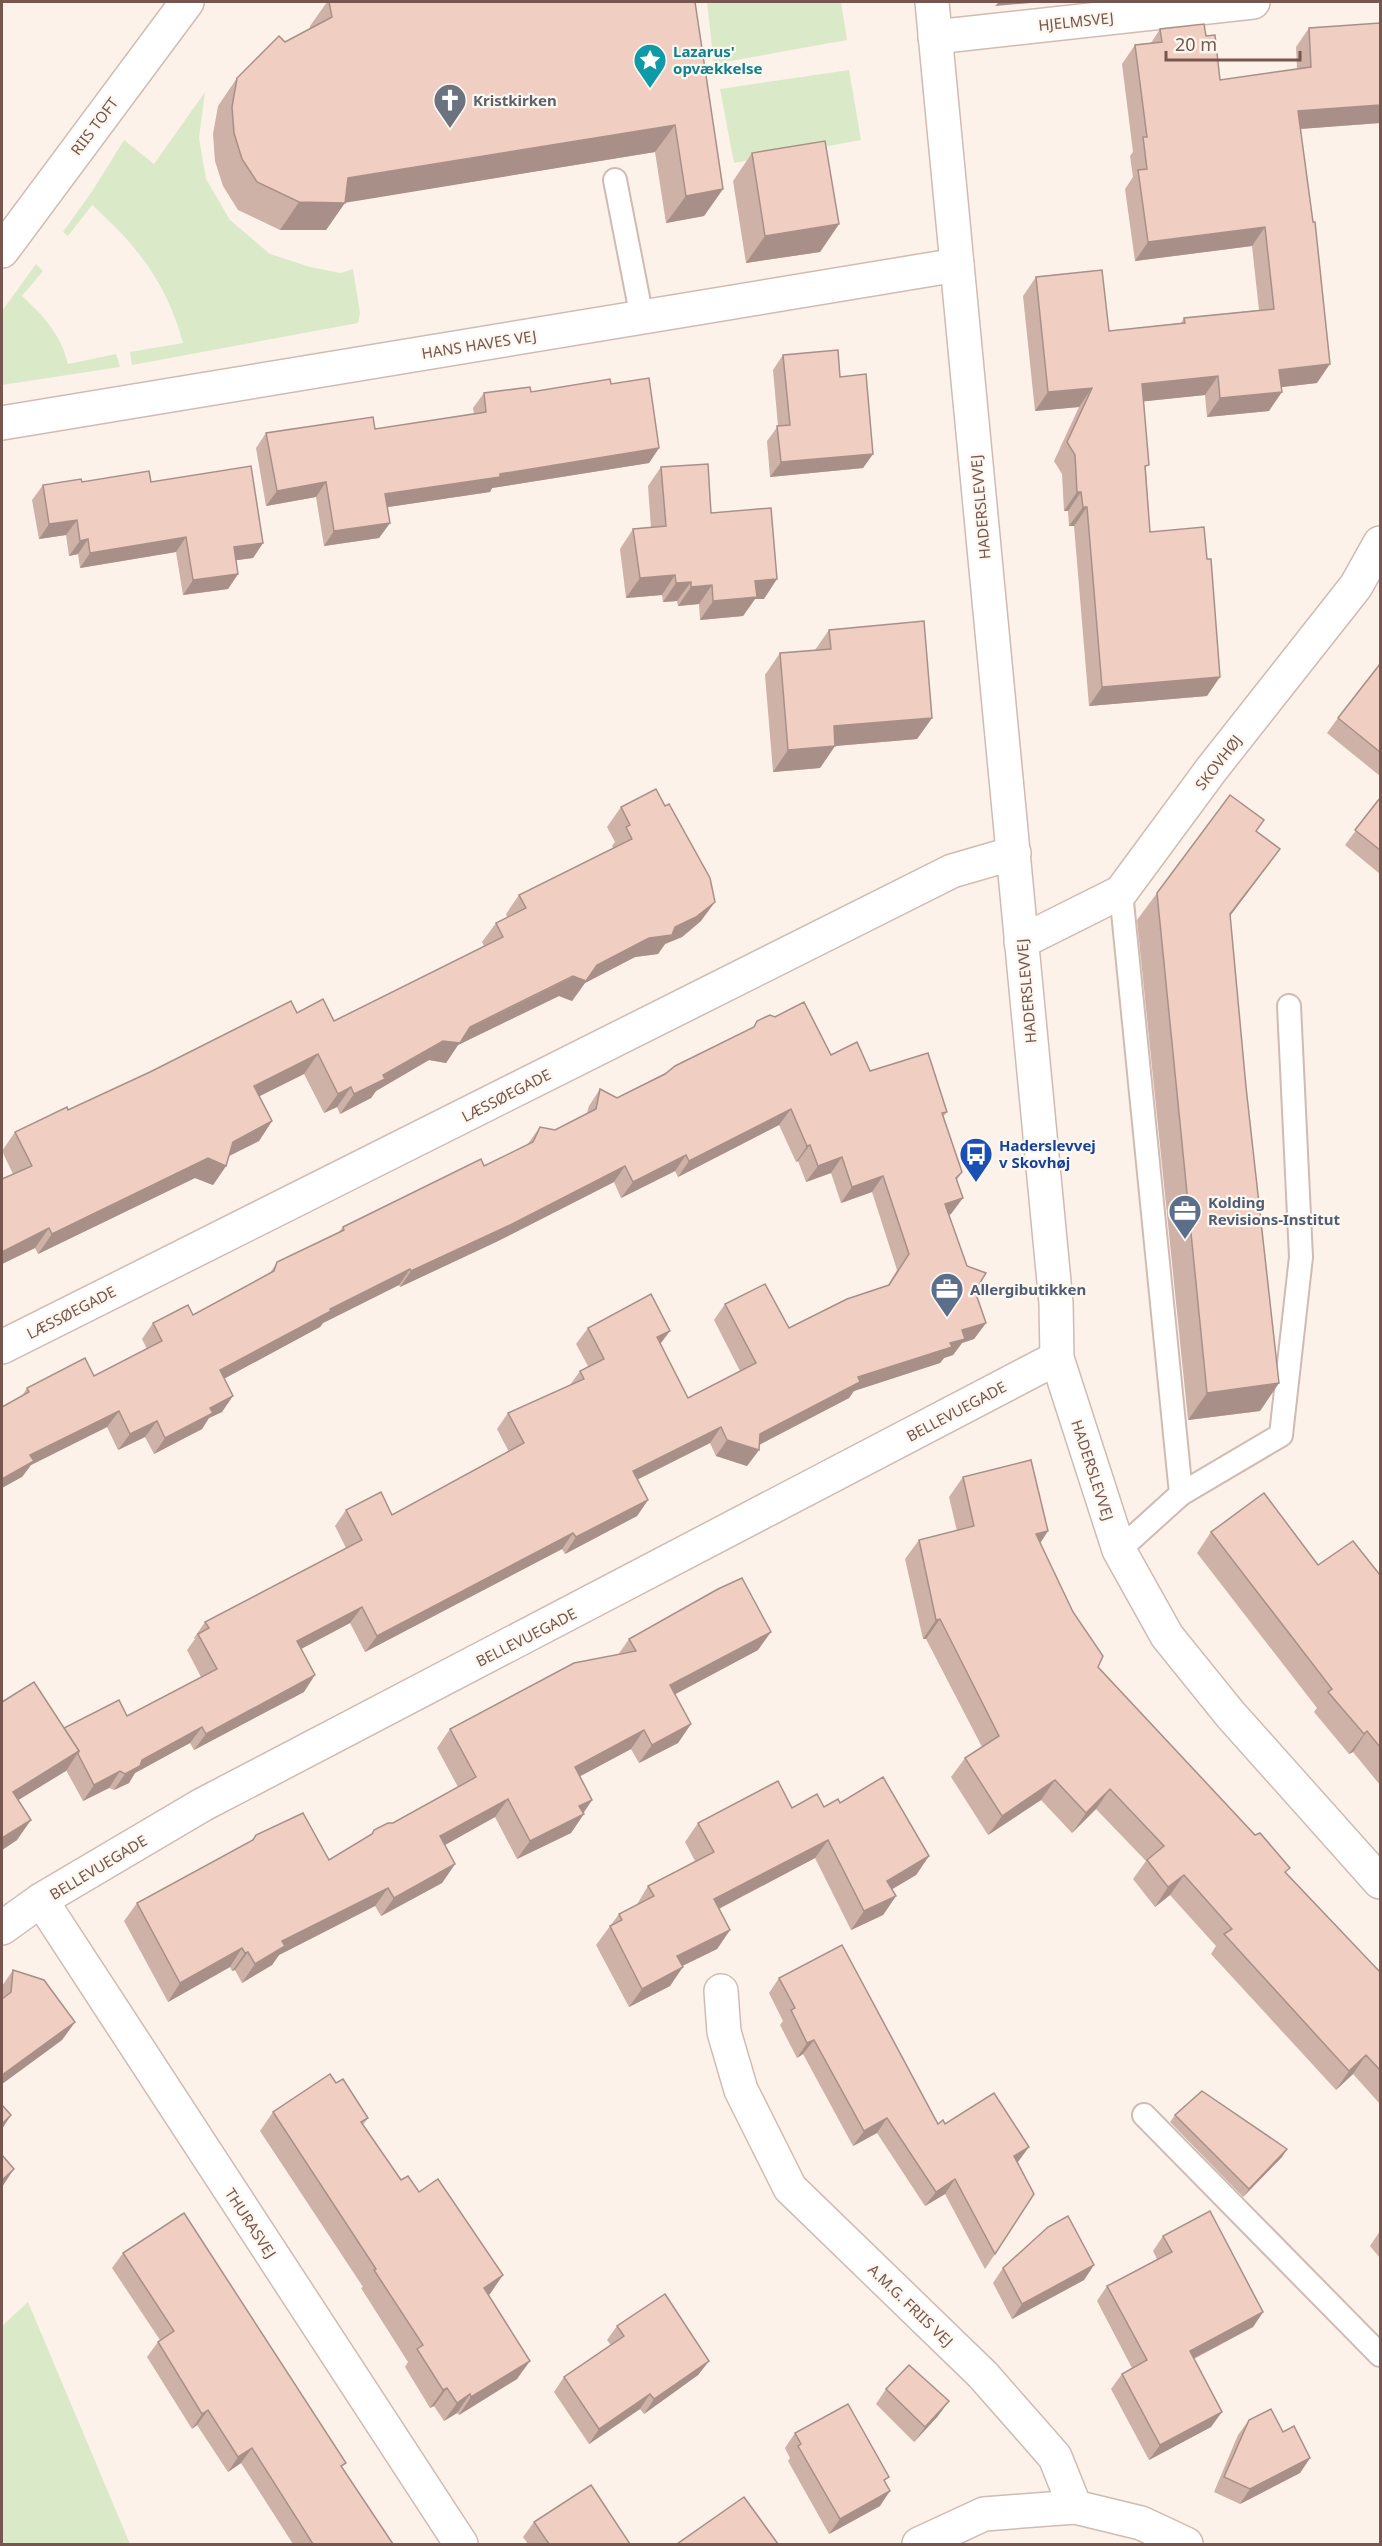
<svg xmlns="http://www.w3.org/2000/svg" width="1382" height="2546" viewBox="0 0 1382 2546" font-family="'Noto Sans',sans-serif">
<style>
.green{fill:#daeac8}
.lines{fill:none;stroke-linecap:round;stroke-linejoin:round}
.service-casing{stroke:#d0bbb2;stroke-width:26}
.minor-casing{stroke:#d0bbb2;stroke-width:36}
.tertiary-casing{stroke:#d0bbb2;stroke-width:36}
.service{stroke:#fff;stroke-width:22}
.minor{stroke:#fff;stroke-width:33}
.tertiary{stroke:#fff;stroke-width:33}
.wall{fill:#ceb1a7}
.shaded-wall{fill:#a89088}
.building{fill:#f0cec2;stroke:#a89088;stroke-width:1.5}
.labels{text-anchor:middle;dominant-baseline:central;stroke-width:4.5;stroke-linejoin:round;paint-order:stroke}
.street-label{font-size:15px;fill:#76564e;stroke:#fef7f0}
.culture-label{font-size:15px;font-weight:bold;fill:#0d838f;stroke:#fef7f0;text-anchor:start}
.worship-label{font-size:15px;font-weight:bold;fill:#5b616d;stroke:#fef7f0;text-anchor:start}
.transit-label{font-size:15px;font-weight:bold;fill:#164399;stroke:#fef7f0;text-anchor:start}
.service-label{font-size:15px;font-weight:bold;fill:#4e5e75;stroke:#fef7f0;text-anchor:start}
</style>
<rect width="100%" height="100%" fill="#fcf2ea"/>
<g class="green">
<polygon points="707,2 841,2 847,40 714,64"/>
<polygon points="849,70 861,140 734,163 720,89"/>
<path d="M205,92L199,138L206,179L230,220L270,254L310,267L341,273L353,269L360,313L358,323L132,365L130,352L183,343C167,284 138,246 92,205L68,236L63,232L93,190L124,140L154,164Z"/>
<path d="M36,264L43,271L22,296C44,316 61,335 68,364L116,354L120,367L2,385V311Z"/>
<polygon points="28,2302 130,2544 2,2544 2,2326"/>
</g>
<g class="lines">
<defs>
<g id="service">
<polyline points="615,180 642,318"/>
<polyline points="1181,1494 1281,1435 1301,1257 1289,1006"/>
<polyline points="1119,1550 1181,1494 1121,892"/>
<polyline points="1144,2115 1380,2355"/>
</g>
<g id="minor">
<polyline points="935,37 1253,2"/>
<polyline points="2,251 187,2"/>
<polyline points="2,423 957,265"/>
<polyline points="1021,942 1121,892 1211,770 1356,586 1380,543"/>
<polyline points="2,1347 952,871 1014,853"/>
<polyline points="41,1900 461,2544"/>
<polyline points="2,1928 41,1900 202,1805 1057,1358"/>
<polyline points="721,1991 724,2032 741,2090 790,2188 983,2375 1055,2457 1075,2507"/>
<polyline points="919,2544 984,2514 1075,2507 1141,2523 1186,2544"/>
</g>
<polyline id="tertiary" points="932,2 1056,1303 1057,1358 1119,1550 1167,1636 1230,1714 1380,1882"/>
</defs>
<use href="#service" class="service-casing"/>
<use href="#minor" class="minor-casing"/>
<use href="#tertiary" class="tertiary-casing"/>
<use href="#service" class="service"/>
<use href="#minor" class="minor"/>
<use href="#tertiary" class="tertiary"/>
</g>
<g class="wall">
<polygon points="327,2 695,2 723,189 704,216 666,223 655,152 345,202 326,230 280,230 238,210 223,186 215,161 213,134 218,106 237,78 285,42 310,29 310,26"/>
<polygon points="1309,28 1380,123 1301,129 1317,383 1281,387 1269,411 1207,417 1205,395 1144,401 1146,470 1150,532 1207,696 1089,706 1074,526 1069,526 1068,511 1064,511 1062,474 1054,461 1079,407 1035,411 1023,296 1036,277 1109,331 1181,323 1184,318 1259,310 1252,246 1135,261 1125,189 1133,177 1130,156 1133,152 1122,64 1135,45 1151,43 1160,29 1206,36 1220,80 1297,69 1296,47"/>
<polygon points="752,153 839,224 820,252 746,263 733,181"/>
<polygon points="783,355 840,377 873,454 863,468 770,477 767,441 778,426 773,370"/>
<polygon points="611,384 659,448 649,463 492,488 490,492 387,507 390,523 379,538 324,546 316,497 266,506 256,448 266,433 375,429 474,414 473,408 484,393 531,392"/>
<polygon points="661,467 711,513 764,599 755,599 743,616 700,620 699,604 678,606 677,601 663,602 662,595 626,598 620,549 633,529 651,528 648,486"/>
<polygon points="82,482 151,482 263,543 253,558 236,560 238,574 228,589 183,595 176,552 80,568 78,554 69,556 66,535 39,539 32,500 43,485"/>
<polygon points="829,630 932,718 917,739 835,746 820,768 773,772 765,675 780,653 815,650"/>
<polygon points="1380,664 1380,776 1327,733 1338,718"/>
<polygon points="1380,798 1380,874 1345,845"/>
<polygon points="621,807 701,921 682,937 665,944 658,954 635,957 585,983 572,1001 559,996 458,1045 446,1063 429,1060 376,1091 371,1098 340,1114 337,1107 324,1113 304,1074 259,1096 272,1121 259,1141 229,1156 226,1166 213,1185 195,1178 38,1254 35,1248 2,1264 2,1179 13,1174 2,1151 15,1132 297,1013 334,1021 484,946 482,942 496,923 507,917 506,914 519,895 613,848 612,846 615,842 607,827"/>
<polygon points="1256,831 1260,876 1230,916 1246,1087 1279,1383 1260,1411 1188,1420 1137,920 1157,893"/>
<polygon points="757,1021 831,1055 870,1071 947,1112 943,1117 962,1172 957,1180 951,1214 949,1215 986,1323 974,1339 962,1343 953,1355 944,1358 940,1363 854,1391 849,1398 759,1445 759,1450 747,1466 716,1456 710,1443 637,1480 648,1500 637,1516 565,1554 562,1549 365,1652 350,1623 301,1649 304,1692 194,1750 190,1743 135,1773 129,1783 114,1790 109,1788 83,1801 66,1770 18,1800 17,1840 2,1850 2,1702 64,1728 127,1716 201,1677 187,1650 195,1639 194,1638 205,1622 346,1548 335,1526 346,1510 392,1515 509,1452 497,1429 508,1413 570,1385 580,1371 588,1366 576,1344 588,1328 660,1344 688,1398 740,1371 714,1320 725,1304 789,1328 888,1285 897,1270 872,1192 841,1203 831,1173 806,1182 798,1161 796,1162 779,1125 678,1177 675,1171 621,1198 614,1182 496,1242 400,1287 399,1285 323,1323 320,1327 224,1378 222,1412 209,1418 202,1429 154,1454 145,1437 118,1450 107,1427 31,1465 22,1477 22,1396 27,1388 94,1376 147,1349 142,1339 153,1323 193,1315 270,1273 277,1262 338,1233 343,1227 484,1166 527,1145 540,1127 555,1130 587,1113 589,1106 600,1089 617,1098 753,1028"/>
<polygon points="963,1477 1048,1531 1040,1543 1098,1667 1286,1873 1380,1972 1380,2104 1353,2074 1336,2090 1211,1954 1216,1946 1170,1895 1155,1907 1133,1879 1146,1861 1096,1809 1072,1833 1041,1800 988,1835 951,1777 965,1758 982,1747 926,1639 923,1639 905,1559 919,1540 957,1531 949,1497"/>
<polygon points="1211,1532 1318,1565 1380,1575 1380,1785 1353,1752 1349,1754 1314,1712 1317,1708 1197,1553"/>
<polygon points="629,1639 758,1650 675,1694 691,1724 678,1743 639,1763 631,1749 580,1776 592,1800 571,1833 517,1859 495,1817 445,1845 455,1864 442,1883 381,1916 375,1906 279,1955 272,1965 242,1983 235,1970 232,1971 230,1967 168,2002 124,1921 137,1903 251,1841 256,1835 329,1860 371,1835 374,1830 393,1823 458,1787 437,1748 450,1729 618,1655"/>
<polygon points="840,1803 929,1856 916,1875 892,1889 896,1896 883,1915 851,1930 815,1858 719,1909 730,1930 717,1949 682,1966 670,1986 629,2007 596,1945 619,1914 636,1906 648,1886 695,1861 685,1842 698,1823 792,1808 824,1807"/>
<polygon points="13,1970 75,2022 62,2040 2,2084 2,1986"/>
<polygon points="779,1978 938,2124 945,2124 1018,2162 995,2254 985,2269 945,2194 925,2206 877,2133 853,2146 803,2054 797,2058 780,2025 783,2021 769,1993"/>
<polygon points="336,2083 368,2118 363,2125 401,2180 419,2192 503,2275 488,2295 517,2379 459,2415 457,2413 444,2421 434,2406 430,2408 405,2367 408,2362 361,2288 363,2287 260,2131 273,2112"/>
<polygon points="1175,2115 1287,2149 1282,2157 1243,2197 1170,2122"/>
<polygon points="1380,2231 1380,2258 1370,2246"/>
<polygon points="1163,2236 1263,2312 1253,2327 1194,2359 1211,2427 1149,2460 1111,2389 1122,2374 1132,2368 1097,2301 1107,2286 1157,2259 1153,2251"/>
<polygon points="123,2253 342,2468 393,2544 293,2544 241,2463 228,2472 197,2425 192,2429 147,2357 158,2342 160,2340 112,2268"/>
<polygon points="1094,2265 1084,2280 1012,2319 993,2283 1003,2268"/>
<polygon points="617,2326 709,2361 698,2375 644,2414 640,2409 589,2444 554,2392 564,2377 611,2345 607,2340"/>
<polygon points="886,2389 938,2416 914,2442 876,2404"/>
<polygon points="1249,2420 1283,2432 1310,2458 1300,2473 1240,2504 1214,2492 1238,2435"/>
<polygon points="795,2433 885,2482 880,2506 829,2534 788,2461 790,2458 785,2448"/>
<polygon points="534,2522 630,2544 528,2544 523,2537"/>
</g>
<g class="shaded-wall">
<polygon points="999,2 1044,2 995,6"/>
<polygon points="1380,105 1380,123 1285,130 1298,111"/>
<polygon points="675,125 655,152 344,203 345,203 326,230 280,230 299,202 348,178"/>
<polygon points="723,189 704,216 666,223 686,196"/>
<polygon points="839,224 820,252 746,263 765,236"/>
<polygon points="1265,227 1252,246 1135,261 1148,242"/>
<polygon points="1330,364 1317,383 1266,389 1279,370"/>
<polygon points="1218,376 1205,395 1129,403 1142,384"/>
<polygon points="1092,388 1079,407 1035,411 1048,392"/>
<polygon points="1282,392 1269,411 1207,417 1220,398"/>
<polygon points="659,448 649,463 492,488 490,492 375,509 385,494 500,474"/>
<polygon points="873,454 863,468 770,477 781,462"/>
<polygon points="326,482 316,497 266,506 277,491"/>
<polygon points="1077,492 1081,492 1068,511 1064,511"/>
<polygon points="1083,507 1087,507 1074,526 1069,526"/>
<polygon points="77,520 66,535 39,539 49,524"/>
<polygon points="390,523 379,538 324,546 334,531"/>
<polygon points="186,537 176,552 80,568 90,553"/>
<polygon points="88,539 78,554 69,556 80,541"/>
<polygon points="263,543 253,558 223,562 234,547"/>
<polygon points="238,574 228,589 183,595 193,580"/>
<polygon points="675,575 662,595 626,598 640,578"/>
<polygon points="777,579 764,599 755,599 743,616 700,620 713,601 755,581"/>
<polygon points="691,582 677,601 663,602 676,583"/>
<polygon points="712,585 699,604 678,606 691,587"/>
<polygon points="1220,677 1207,696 1089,706 1102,687"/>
<polygon points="932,718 917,739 835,746 820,768 773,772 788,750 834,726"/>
<polygon points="1280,849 1260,876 1211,941 1230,914"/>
<polygon points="715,902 701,921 682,937 665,944 658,954 635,957 585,983 572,1001 559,996 458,1045 446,1063 429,1060 376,1091 371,1098 340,1114 354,1094 383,1075 443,1041 597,965 649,938 675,927"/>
<polygon points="318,1054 304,1074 240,1106 254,1086"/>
<polygon points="351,1087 337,1107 324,1113 338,1094"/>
<polygon points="791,1109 779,1125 678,1177 689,1161"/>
<polygon points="272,1121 259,1141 219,1161 233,1142"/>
<polygon points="810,1145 798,1161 796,1162 807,1146"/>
<polygon points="686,1155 675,1171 621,1198 633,1182"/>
<polygon points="842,1157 831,1173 806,1182 818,1166"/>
<polygon points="208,1158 226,1166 213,1185 195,1178 38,1254 52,1234"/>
<polygon points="625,1166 614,1182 496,1242 400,1287 411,1271"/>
<polygon points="883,1176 872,1192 841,1203 852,1187"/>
<polygon points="963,1198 951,1214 934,1220 945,1204"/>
<polygon points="49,1228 35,1248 2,1264 2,1252"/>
<polygon points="410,1269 399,1285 323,1323 320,1327 209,1387 220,1370 330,1309"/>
<polygon points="986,1323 974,1339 962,1343 953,1355 944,1358 940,1363 854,1391 849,1398 753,1448 759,1450 747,1466 716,1456 727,1440 760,1434 858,1377 950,1343 962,1330"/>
<polygon points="670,1331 658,1347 657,1337"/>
<polygon points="1279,1383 1260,1411 1188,1420 1207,1393"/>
<polygon points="233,1396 222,1412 209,1418 202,1429 154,1454 165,1438 210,1408"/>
<polygon points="119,1411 107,1427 31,1465 22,1477 2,1488 2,1479 30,1455"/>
<polygon points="157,1421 145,1437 118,1450 130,1434"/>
<polygon points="721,1427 710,1443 622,1487 633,1471"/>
<polygon points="648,1500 637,1516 565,1554 576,1537"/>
<polygon points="1048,1531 1035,1551 1036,1534"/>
<polygon points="573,1533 562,1549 365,1652 377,1636"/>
<polygon points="362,1607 350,1623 286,1657 297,1641"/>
<polygon points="940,1619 926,1639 923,1639 936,1620"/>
<polygon points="771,1632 758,1650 657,1704 670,1685"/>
<polygon points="315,1675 304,1692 194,1750 206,1734"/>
<polygon points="691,1724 678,1743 639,1763 652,1745"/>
<polygon points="202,1727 190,1743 135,1773 129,1783 114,1790 125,1774 142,1760"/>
<polygon points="644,1730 631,1749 562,1786 575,1767"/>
<polygon points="1367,1731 1353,1752 1349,1754 1364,1734"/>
<polygon points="79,1751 66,1771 2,1810 13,1792"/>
<polygon points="120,1771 109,1788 83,1801 94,1785"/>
<polygon points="1055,1780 1041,1800 988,1835 1002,1816"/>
<polygon points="1110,1789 1096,1809 1072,1833 1086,1813"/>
<polygon points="508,1799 495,1817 427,1855 440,1836"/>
<polygon points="592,1800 581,1816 584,1814 571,1833 517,1859 530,1841 579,1806"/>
<polygon points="31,1820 17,1840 2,1850 2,1838"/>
<polygon points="828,1840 815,1858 701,1918 714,1899"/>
<polygon points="929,1856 916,1875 874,1900 887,1881"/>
<polygon points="455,1864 442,1883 381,1916 394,1898"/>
<polygon points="1184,1875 1170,1895 1155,1907 1168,1887"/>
<polygon points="388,1888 375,1906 279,1955 272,1965 242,1983 255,1964 282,1941"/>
<polygon points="896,1896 883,1915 851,1930 864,1911"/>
<polygon points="730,1930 717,1949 664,1975 677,1956"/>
<polygon points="242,1948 230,1967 168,2002 180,1983"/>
<polygon points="248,1952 235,1970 232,1971 245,1953"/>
<polygon points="683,1967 670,1986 629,2007 642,1989"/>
<polygon points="75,2022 62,2040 2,2084 2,2075"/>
<polygon points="814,2040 803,2054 797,2058 807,2043"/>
<polygon points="1366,2055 1353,2074 1336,2090 1349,2071"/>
<polygon points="11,2115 2,2129 2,2124"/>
<polygon points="887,2118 877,2133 853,2146 864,2131"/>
<polygon points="1029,2147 1018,2162 1004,2171 1014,2156"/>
<polygon points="1287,2149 1282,2157 1243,2197 1249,2189"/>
<polygon points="14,2169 2,2187 2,2180"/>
<polygon points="955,2179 945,2194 925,2206 936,2192"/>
<polygon points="1094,2265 1084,2280 1012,2319 1022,2304"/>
<polygon points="503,2275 490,2294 471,2306 484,2288"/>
<polygon points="1263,2312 1253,2327 1179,2366 1190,2351"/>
<polygon points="530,2361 517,2379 459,2415 471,2397"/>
<polygon points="709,2361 698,2375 644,2414 654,2399"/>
<polygon points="447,2388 434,2406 430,2408 443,2390"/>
<polygon points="470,2394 457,2413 444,2421 457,2403"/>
<polygon points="650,2394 640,2409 589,2444 599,2429"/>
<polygon points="949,2401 938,2416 914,2442 925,2427"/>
<polygon points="208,2410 197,2425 192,2429 202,2414"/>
<polygon points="1222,2412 1211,2427 1149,2460 1160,2445"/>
<polygon points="252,2448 241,2463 228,2472 238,2457"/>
<polygon points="1310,2458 1300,2473 1240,2504 1250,2489"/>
<polygon points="890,2491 880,2506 829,2534 840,2519"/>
</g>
<g class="building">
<polygon points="329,2 695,2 723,189 686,196 675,125 348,178 345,203 299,202 257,182 242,159 234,133 232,107 237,78 279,36 285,42 332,17"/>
<polygon points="1380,23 1380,105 1298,111 1313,222 1315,222 1330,364 1279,370 1282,392 1220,398 1218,376 1142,384 1149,465 1145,466 1150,532 1204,527 1207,559 1211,559 1220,677 1102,687 1087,507 1083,507 1081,492 1077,492 1075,455 1067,442 1092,388 1048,392 1036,277 1102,270 1109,331 1185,323 1184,318 1274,309 1265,227 1148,242 1138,170 1147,169 1143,137 1147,137 1135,45 1162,42 1160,29 1204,24 1206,36 1215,35 1220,80 1311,67 1309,28"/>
<polygon points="825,141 839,224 765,236 752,153"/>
<polygon points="838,350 840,377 866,374 873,454 781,462 777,426 790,425 783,355"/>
<polygon points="649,378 659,448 500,474 500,477 385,494 390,523 334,531 326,482 277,491 266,433 373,417 375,429 486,412 484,393 530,387 531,392 610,379 611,384"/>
<polygon points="708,464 711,513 771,508 777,579 755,581 757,597 713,601 712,585 691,587 691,582 676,583 675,575 640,578 633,529 666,526 661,467"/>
<polygon points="251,466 263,543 234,547 238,574 193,580 186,537 90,553 88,539 80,541 77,520 49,524 43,485 81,479 82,482 149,471 151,482"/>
<polygon points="924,621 932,718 834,726 835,746 788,750 780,653 831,649 829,630"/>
<polygon points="1380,664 1380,752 1338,718"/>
<polygon points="656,789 665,806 669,804 710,878 715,902 696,917 675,927 672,935 649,938 597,965 586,981 573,976 470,1027 460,1043 443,1041 383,1075 385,1079 354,1094 351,1087 338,1094 318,1054 254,1086 272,1121 233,1142 226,1166 208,1158 52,1234 49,1228 2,1252 2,1179 32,1166 15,1132 67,1107 68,1110 150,1072 291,1001 297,1013 323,999 334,1021 503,937 496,923 526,908 519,895 632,839 626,827 630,825 621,807"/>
<polygon points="1230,795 1264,820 1256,831 1280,849 1230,914 1246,1087 1279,1383 1207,1393 1157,893"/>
<polygon points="1380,798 1380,850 1355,830"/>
<polygon points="804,1002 831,1055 857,1042 870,1071 928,1053 947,1112 942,1113 962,1172 956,1178 963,1198 945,1204 967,1266 986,1273 975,1291 986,1323 962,1330 965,1339 950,1343 952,1347 858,1377 860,1382 760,1434 759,1450 727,1440 721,1427 633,1471 648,1500 576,1537 573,1533 377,1636 362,1607 297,1641 315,1675 206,1734 202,1727 142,1760 140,1766 125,1774 120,1771 94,1785 78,1754 79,1751 64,1728 119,1700 127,1716 217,1669 198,1634 209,1628 205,1622 362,1540 346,1510 381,1492 392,1515 524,1443 508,1413 584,1379 580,1371 604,1359 588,1328 651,1294 670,1331 657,1337 688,1398 756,1363 725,1304 765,1284 789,1328 847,1299 889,1285 909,1254 883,1176 852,1187 842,1157 818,1166 810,1145 807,1146 791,1109 689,1161 686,1155 633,1182 625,1166 508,1226 411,1271 410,1269 330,1309 331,1311 220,1370 233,1396 210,1408 213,1413 165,1438 157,1421 130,1434 119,1411 30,1455 34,1461 2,1479 2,1407 29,1392 27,1388 85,1358 94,1376 162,1341 153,1323 188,1305 193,1315 274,1271 277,1262 344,1230 343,1227 481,1159 484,1166 533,1142 540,1127 555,1130 596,1109 600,1089 617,1098 665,1074 675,1066 754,1027 757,1021 770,1015 775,1017"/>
<polygon points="1031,1460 1048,1531 1036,1534 1073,1612 1103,1656 1098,1667 1255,1835 1260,1833 1290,1868 1285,1872 1380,1972 1380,2070 1366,2055 1349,2071 1224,1934 1232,1929 1184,1875 1168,1887 1147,1860 1164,1846 1110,1789 1086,1813 1055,1780 1002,1816 965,1758 999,1736 940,1619 936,1620 919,1540 974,1526 963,1477"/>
<polygon points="1264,1493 1318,1565 1353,1541 1380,1575 1380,1747 1367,1731 1364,1734 1328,1692 1332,1689 1211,1532"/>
<polygon points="742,1578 771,1632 670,1685 691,1724 652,1745 644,1730 575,1767 592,1800 579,1806 584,1814 530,1841 508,1799 440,1836 455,1864 394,1898 388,1888 282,1941 285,1946 255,1964 248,1952 245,1953 242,1948 180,1983 137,1903 253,1840 256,1835 303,1813 329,1860 372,1834 374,1830 388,1823 393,1823 476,1777 450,1729 574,1663 636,1651 629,1639 718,1589"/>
<polygon points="34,1682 79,1751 13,1792 31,1820 2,1838 2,1702"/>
<polygon points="883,1777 929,1856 887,1881 896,1896 864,1911 828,1840 714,1899 730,1930 677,1956 683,1967 642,1989 610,1926 622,1920 619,1914 654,1896 648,1886 714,1852 698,1823 778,1781 792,1808 817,1794 824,1807 838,1799 840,1803"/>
<polygon points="842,1945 938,2124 943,2120 945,2124 994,2093 1029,2147 1014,2156 1034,2194 995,2254 955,2179 936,2192 887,2118 864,2131 814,2040 807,2043 791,2010 795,2008 779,1978"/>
<polygon points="13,1970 44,1980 75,2022 2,2075 2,1999 11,1992"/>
<polygon points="330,2074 336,2083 343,2079 368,2118 361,2122 401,2180 408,2176 419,2192 438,2179 503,2275 484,2288 530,2361 471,2397 470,2394 457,2403 447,2388 443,2390 417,2349 423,2345 374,2270 376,2269 273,2112"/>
<polygon points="1202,2091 1287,2149 1249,2189 1175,2115"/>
<polygon points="2,2105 11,2115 2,2124"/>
<polygon points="2,2155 14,2169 2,2180"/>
<polygon points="1210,2211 1263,2312 1190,2351 1222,2412 1160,2445 1122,2374 1147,2360 1107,2286 1172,2252 1163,2236"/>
<polygon points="184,2213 346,2463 341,2466 393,2544 313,2544 252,2448 238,2457 208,2410 202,2414 158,2342 174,2331 123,2253"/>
<polygon points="1068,2216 1094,2265 1022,2304 1003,2268 1048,2227"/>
<polygon points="665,2294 709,2361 654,2399 650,2394 599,2429 564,2377 624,2336 617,2326"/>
<polygon points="909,2365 949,2401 925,2427 886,2389"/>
<polygon points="848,2404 889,2477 884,2480 890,2491 840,2519 798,2446 801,2444 795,2433"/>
<polygon points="1271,2409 1283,2432 1294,2426 1310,2458 1250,2489 1224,2477 1249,2420"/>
<polygon points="591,2485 630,2544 549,2544 534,2522"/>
<polygon points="744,2497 778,2544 677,2544"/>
</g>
<defs>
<symbol id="sight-pin" viewBox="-11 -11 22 30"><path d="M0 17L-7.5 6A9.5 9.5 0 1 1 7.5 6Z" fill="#0f9aa8" stroke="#fef7f0"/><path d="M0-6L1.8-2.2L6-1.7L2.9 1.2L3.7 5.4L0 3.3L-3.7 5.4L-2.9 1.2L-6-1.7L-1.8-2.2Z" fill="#fff"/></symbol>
<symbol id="church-pin" viewBox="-11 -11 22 30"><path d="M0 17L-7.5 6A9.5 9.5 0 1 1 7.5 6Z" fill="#6b7280" stroke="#fef7f0"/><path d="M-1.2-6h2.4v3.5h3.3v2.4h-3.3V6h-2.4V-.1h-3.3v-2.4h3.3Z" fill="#fff"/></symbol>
<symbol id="bus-pin" viewBox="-11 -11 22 30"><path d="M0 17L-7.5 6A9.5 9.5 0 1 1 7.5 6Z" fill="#1a4fb4" stroke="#fef7f0"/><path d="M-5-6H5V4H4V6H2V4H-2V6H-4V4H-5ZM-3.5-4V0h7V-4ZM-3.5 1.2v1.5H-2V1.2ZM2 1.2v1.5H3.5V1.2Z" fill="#fff"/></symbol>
<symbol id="office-pin" viewBox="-11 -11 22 30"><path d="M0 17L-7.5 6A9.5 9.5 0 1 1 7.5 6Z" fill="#5c6f8a" stroke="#fef7f0"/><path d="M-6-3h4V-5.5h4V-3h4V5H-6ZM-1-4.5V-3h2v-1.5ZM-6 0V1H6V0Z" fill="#fff"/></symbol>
</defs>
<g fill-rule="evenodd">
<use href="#sight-pin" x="631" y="41" width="38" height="52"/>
<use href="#church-pin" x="431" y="81" width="38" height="52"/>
<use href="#bus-pin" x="957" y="1135" width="38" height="52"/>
<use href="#office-pin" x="1166" y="1192" width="38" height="52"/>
<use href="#office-pin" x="928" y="1270" width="38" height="52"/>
</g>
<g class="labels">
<g class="street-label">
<text transform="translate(1076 21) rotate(-6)">HJELMSVEJ</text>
<text transform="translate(94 126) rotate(-53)">RIIS TOFT</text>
<text transform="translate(479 344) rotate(-9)">HANS HAVES VEJ</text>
<text transform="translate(980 507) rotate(-95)">HADERSLEVVEJ</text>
<text transform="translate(1218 762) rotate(-52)">SKOVHØJ</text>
<text transform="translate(1026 991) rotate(-95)">HADERSLEVVEJ</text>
<text transform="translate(506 1095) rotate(-27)">LÆSSØEGADE</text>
<text transform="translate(71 1312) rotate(-27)">LÆSSØEGADE</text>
<text transform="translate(956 1411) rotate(-28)">BELLEVUEGADE</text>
<text transform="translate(1093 1470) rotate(72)">HADERSLEVVEJ</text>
<text transform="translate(526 1637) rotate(-27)">BELLEVUEGADE</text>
<text transform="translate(98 1867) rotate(-31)">BELLEVUEGADE</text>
<text transform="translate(251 2223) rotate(57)">THURASVEJ</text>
<text transform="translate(911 2305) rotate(44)">A.M.G. FRIIS VEJ</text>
</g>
<g class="culture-label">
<text x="673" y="51">Lazarus'<tspan x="673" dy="17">opvækkelse</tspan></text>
</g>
<g class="worship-label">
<text x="473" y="100">Kristkirken</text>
</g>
<g class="transit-label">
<text x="999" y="1145">Haderslevvej<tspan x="999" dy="17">v Skovhøj</tspan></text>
</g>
<g class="service-label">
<text x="1208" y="1202">Kolding<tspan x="1208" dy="17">Revisions-Institut</tspan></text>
<text x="970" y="1289">Allergibutikken</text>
</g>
</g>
<rect width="1382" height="2546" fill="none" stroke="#76564e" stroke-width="6"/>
<path d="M1166 51v9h134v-9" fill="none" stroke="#76564e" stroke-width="3"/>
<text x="1175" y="51" font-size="18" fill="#76564e" stroke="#fef7f0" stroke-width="4.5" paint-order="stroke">20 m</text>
</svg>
